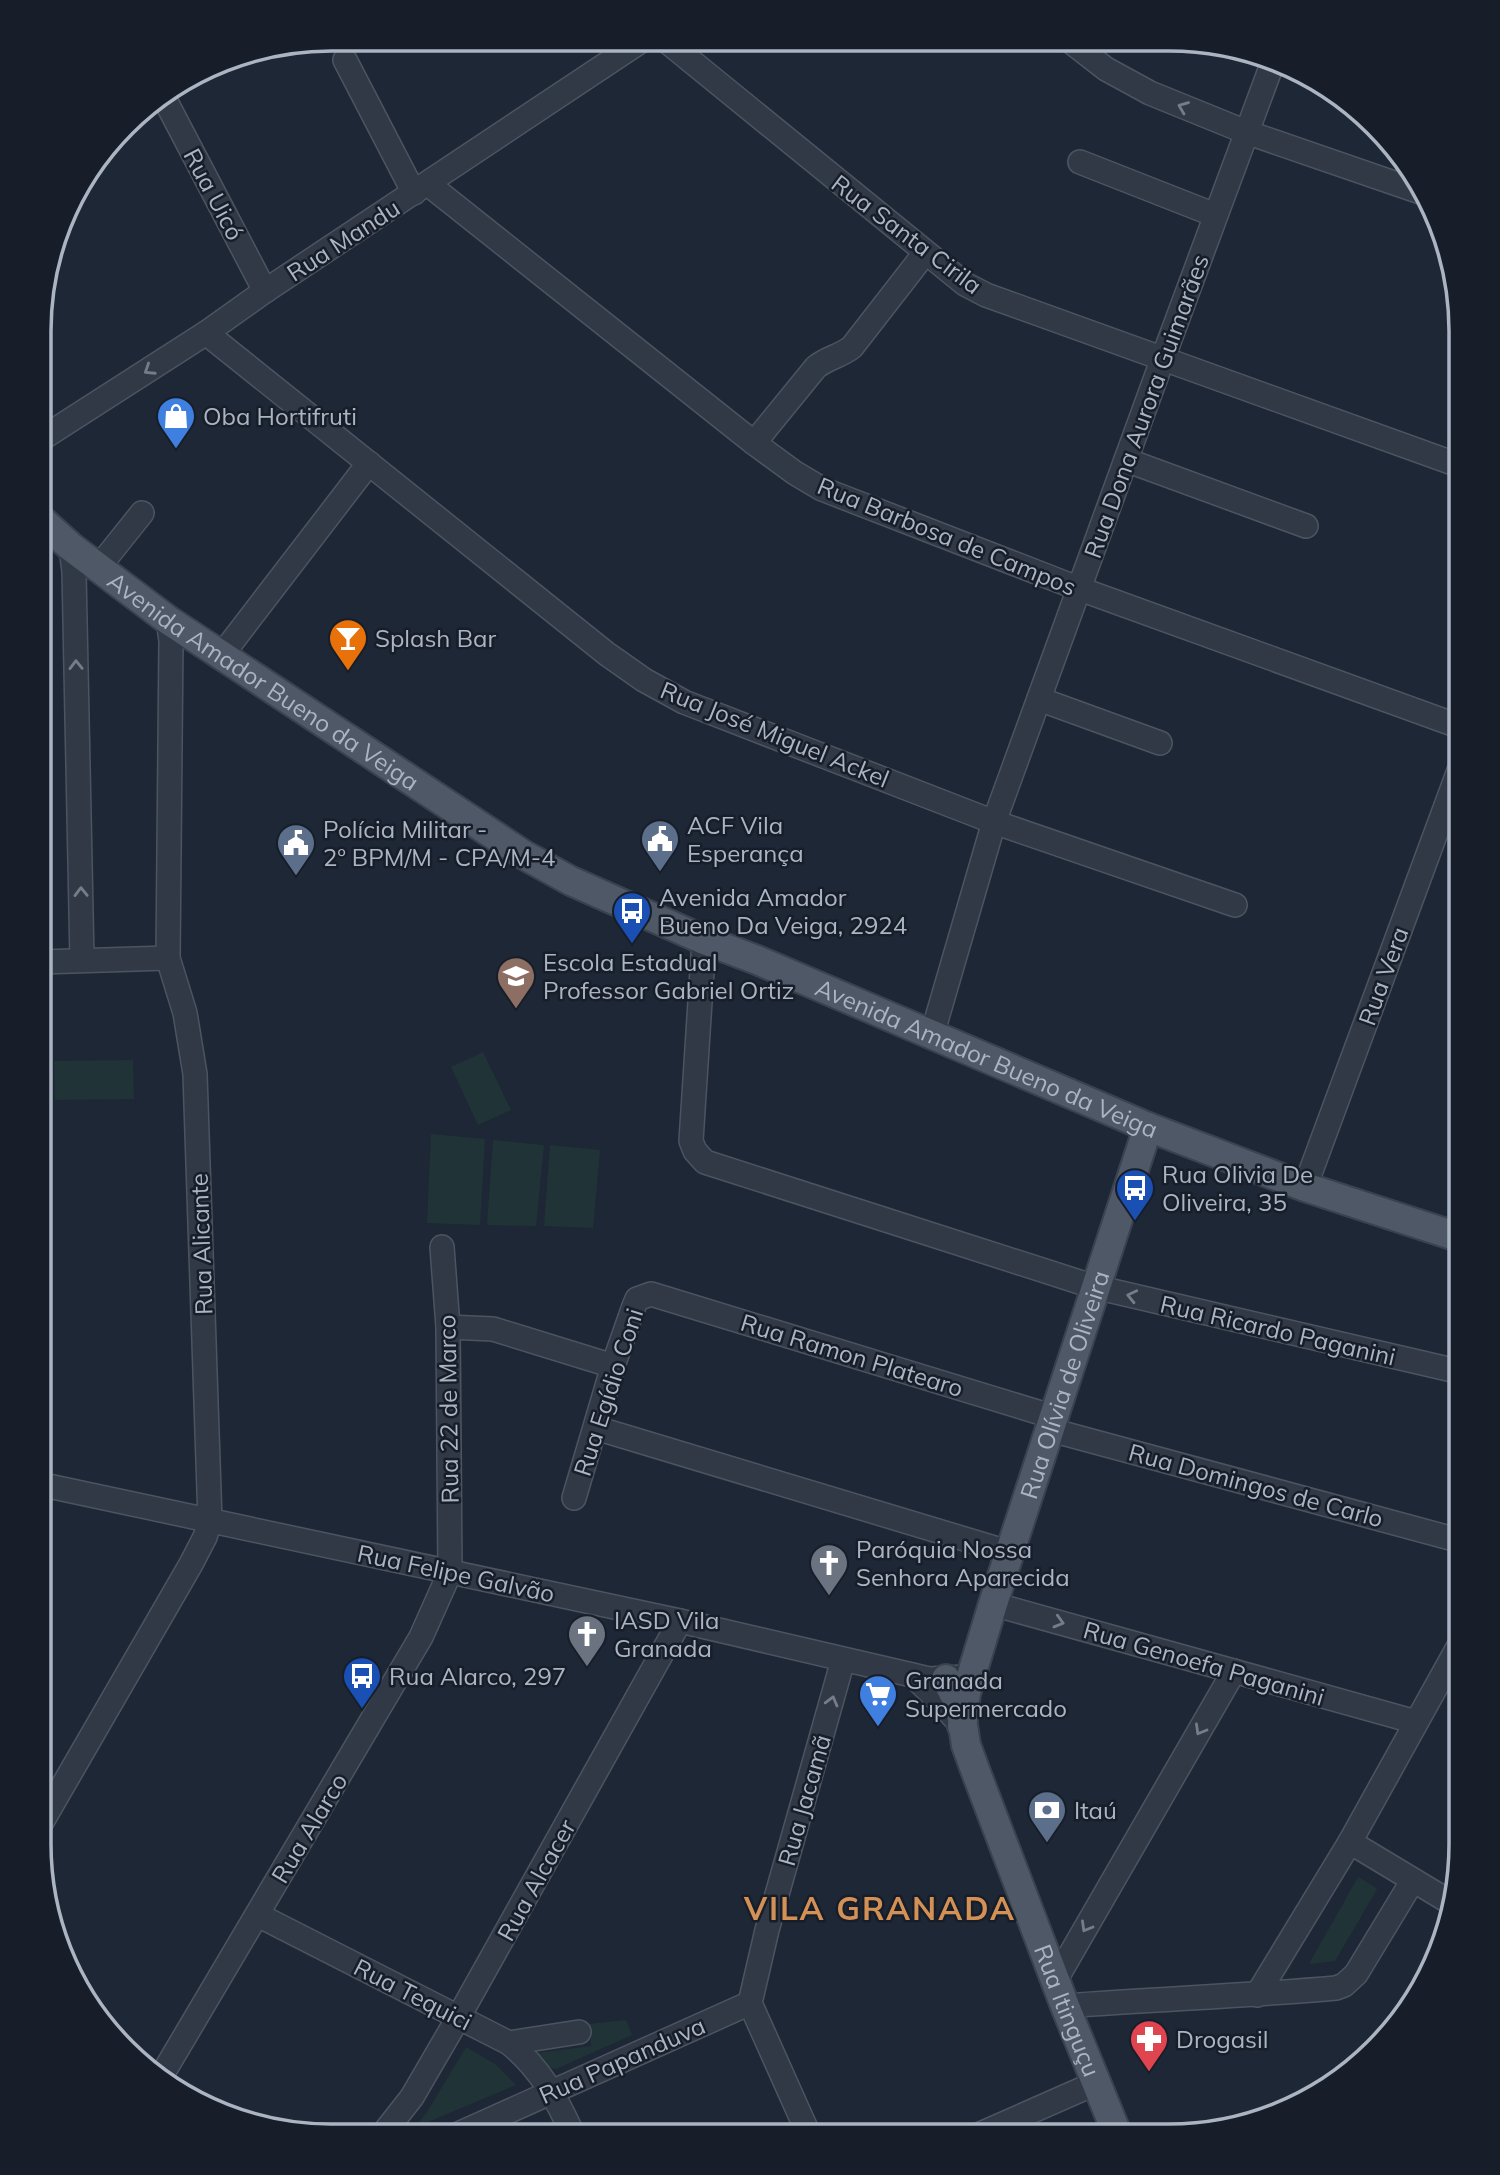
<svg xmlns="http://www.w3.org/2000/svg" width="1500" height="2175" viewBox="0 0 1500 2175" font-family="Mulish,sans-serif">
<style>
.green{fill:#203336}
.lines{fill:none;stroke-linecap:round;stroke-linejoin:round}
.minor-casing{stroke:#4c5461;stroke-width:26}
.major-casing{stroke:#3b424f;stroke-width:32}
.minor{stroke:#323946;stroke-width:23}
.major{stroke:#4f5866;stroke-width:28}
.oneway{stroke:#757d8b}
.labels{text-anchor:middle;dominant-baseline:central;stroke-width:5;stroke-linejoin:round;paint-order:stroke}
.street-label{font-size:24px;fill:#abb4c3;stroke:#171e2a}
.poi-label{font-size:24px;fill:#abb4c3;stroke:#171e2a;text-anchor:start}
.district-label{font-size:32px;font-weight:bold;letter-spacing:2px;fill:#d49156;stroke:#171e2a}
.rim{fill:none;stroke:#abb4c3;stroke-width:3.5}
</style>
<rect width="100%" height="100%" fill="#1e2735"/>
<g class="green">
<polygon points="483,1052 511,1110 478,1125 451,1067"/>
<polygon points="133,1060 134,1099 55,1100 54,1061"/>
<polygon points="431,1134 485,1139 480,1225 427,1223"/>
<polygon points="493,1140 544,1145 536,1226 487,1225"/>
<polygon points="550,1145 600,1150 593,1228 544,1226"/>
<polygon points="1358,1877 1377,1888 1376,1891 1335,1961 1309,1964"/>
<polygon points="626,2020 632,2035 556,2069 551,2068 537,2053 591,2046 589,2024"/>
<polygon points="466,2047 495,2064 516,2085 414,2128 427,2112"/>
</g>
<g class="lines">
<defs>
<g id="minor">
<polyline points="664,39 965,284 986,295 1461,466"/>
<polyline points="1070,41 1106,69 1150,93 1246,132 1426,194"/>
<polyline points="345,60 414,193"/>
<polyline points="163,96 265,291"/>
<polyline points="1080,162 1215,215"/>
<polyline points="428,184 754,443 795,473 822,489 1080,589 1461,727"/>
<polyline points="206,333 607,654 644,680 684,702 994,822 1235,905"/>
<polyline points="41,439 206,333 265,291 644,39"/>
<path d="M754,443L816,367C827,358 841,356 852,347L925,253"/>
<polyline points="1126,460 1306,526"/>
<polyline points="71,547 74,572 82,960"/>
<polyline points="98,568 142,513"/>
<polyline points="221,656 369,463"/>
<polyline points="1039,699 1160,743"/>
<polyline points="704,940 691,1141 695,1151 705,1162 1095,1287 1461,1372"/>
<polyline points="40,962 168,958"/>
<polyline points="932,1035 994,822 1163,358 1274,59"/>
<polyline points="1305,1187 1461,765"/>
<polyline points="448,1327 493,1329 613,1366"/>
<polyline points="596,1428 1011,1553"/>
<polyline points="1051,1430 1461,1541"/>
<polyline points="39,1484 680,1621 912,1675 929,1679 963,1677"/>
<polyline points="574,1498 613,1366 634,1306 637,1299 651,1294 1054,1417"/>
<polyline points="993,1604 1416,1722"/>
<polyline points="912,1675 940,1702 962,1726"/>
<polyline points="39,1827 191,1564 205,1537 210,1521 195,1074 185,1013 168,958 171,641 168,620"/>
<polyline points="1350,1842 1453,1904"/>
<path d="M258,1915L509,2043C540,2068 557,2099 573,2135"/>
<polyline points="1055,1981 1234,1671"/>
<polyline points="1257,1995 1350,1842 1461,1642"/>
<path d="M1065,2006C1155,1999 1246,1996 1336,1988L1344,1985L1356,1974L1413,1880"/>
<polyline points="509,2043 579,2032"/>
<polyline points="159,2080 421,1637 450,1572 448,1327 442,1247"/>
<polyline points="383,2134 412,2097 458,2018 680,1621"/>
<polyline points="456,2135 750,2003"/>
<polyline points="809,2135 750,2003 767,1930 843,1660"/>
<polyline points="976,2136 1096,2083"/>
</g>
<g id="major">
<path id="s1" d="M41,520L71,547L168,620L524,855L571,881L704,940L757,960L1148,1127L1305,1187L1461,1238"/>
<path id="s2" d="M946,1679L960,1706L966,1745L977,1775L1065,2006L1118,2136"/>
<path id="s3" d="M962,1726L966,1693L993,1604L1148,1127"/>
</g>
</defs>
<use href="#minor" class="minor-casing"/>
<use href="#major" class="major-casing"/>
<use href="#minor" class="minor"/>
<use href="#major" class="major"/>
</g>
<defs><path id="oneway-chevron" d="M-2-3.5L2.5 0L-2 3.5" fill="none" stroke-width="1.6" stroke-linecap="round" stroke-linejoin="round" transform="scale(1.75)"/></defs>
<g class="oneway">
<use href="#oneway-chevron" transform="translate(1183 107) rotate(-158)"/>
<use href="#oneway-chevron" transform="translate(149 370) rotate(147)"/>
<use href="#oneway-chevron" transform="translate(76 665) rotate(-91)"/>
<use href="#oneway-chevron" transform="translate(81 892) rotate(-91)"/>
<use href="#oneway-chevron" transform="translate(1132 1296) rotate(-167)"/>
<use href="#oneway-chevron" transform="translate(1059 1622) rotate(16)"/>
<use href="#oneway-chevron" transform="translate(832 1701) rotate(-75)"/>
<use href="#oneway-chevron" transform="translate(1200 1730) rotate(120)"/>
<use href="#oneway-chevron" transform="translate(1086 1927) rotate(120)"/>
</g>
<defs>
<symbol id="shop-pin" viewBox="-11 -11 22 30"><path d="M0 17L-7.5 6A9.5 9.5 0 1 1 7.5 6Z" fill="#3f7fe0" stroke="#171e2a"/><path d="M-5-2.5h2.3a2.7 3.5 0 0 1 5.4 0H5L5.5 6h-11ZM-1.5-2.5h3a1.5 2.3 0 0 0-3 0Z" fill="#fff"/></symbol>
<symbol id="bar-pin" viewBox="-11 -11 22 30"><path d="M0 17L-7.5 6A9.5 9.5 0 1 1 7.5 6Z" fill="#e8710a" stroke="#171e2a"/><path d="M-6-5H6L.8 .8V4.5H3.5V6h-7V4.5H-.8V.8Z" fill="#fff"/></symbol>
<symbol id="civic-pin" viewBox="-11 -11 22 30"><path d="M0 17L-7.5 6A9.5 9.5 0 1 1 7.5 6Z" fill="#5c6f8a" stroke="#171e2a"/><path d="M-.6-6.5H3V-4.5H.6V-3L4-1V1h2V6H-6V1h2V-1L-.6-3ZM-1.2 2.5V6h2.4V2.5Z" fill="#fff"/></symbol>
<symbol id="bus-pin" viewBox="-11 -11 22 30"><path d="M0 17L-7.5 6A9.5 9.5 0 1 1 7.5 6Z" fill="#1a4fb4" stroke="#171e2a"/><path d="M-5-6H5V4H4V6H2V4H-2V6H-4V4H-5ZM-3.5-4V0h7V-4ZM-3.5 1.2v1.5H-2V1.2ZM2 1.2v1.5H3.5V1.2Z" fill="#fff"/></symbol>
<symbol id="school-pin" viewBox="-11 -11 22 30"><path d="M0 17L-7.5 6A9.5 9.5 0 1 1 7.5 6Z" fill="#8d6e63" stroke="#171e2a"/><path d="M0-5L7-2L0 1L-7-2ZM-4 1L0 2.5L4 1V4Q0 6-4 4Z" fill="#fff"/></symbol>
<symbol id="church-pin" viewBox="-11 -11 22 30"><path d="M0 17L-7.5 6A9.5 9.5 0 1 1 7.5 6Z" fill="#6b7280" stroke="#171e2a"/><path d="M-1.2-6h2.4v3.5h3.3v2.4h-3.3V6h-2.4V-.1h-3.3v-2.4h3.3Z" fill="#fff"/></symbol>
<symbol id="supermarket-pin" viewBox="-11 -11 22 30"><path d="M0 17L-7.5 6A9.5 9.5 0 1 1 7.5 6Z" fill="#3f7fe0" stroke="#171e2a"/><path d="M-6-5.5h2.5l.6 2H6L4.5 2H-2.5L-4.4-4H-6ZM-1.5 3.2a1.3 1.3 0 1 0 .1 0ZM3 3.2a1.3 1.3 0 1 0 .1 0Z" fill="#fff"/></symbol>
<symbol id="bank-pin" viewBox="-11 -11 22 30"><path d="M0 17L-7.5 6A9.5 9.5 0 1 1 7.5 6Z" fill="#5c6f8a" stroke="#171e2a"/><path d="M-6-4H6V4H-6ZM0-2.3a2.3 2.3 0 1 0 0 4.6a2.3 2.3 0 1 0 0-4.6Z" fill="#fff"/></symbol>
<symbol id="pharmacy-pin" viewBox="-11 -11 22 30"><path d="M0 17L-7.5 6A9.5 9.5 0 1 1 7.5 6Z" fill="#e0444e" stroke="#171e2a"/><path d="M-2-6h4v4h4v4h-4v4h-4v-4h-4v-4h4Z" fill="#fff"/></symbol>
</defs>
<g fill-rule="evenodd">
<use href="#shop-pin" x="154" y="394" width="44" height="60"/>
<use href="#bar-pin" x="326" y="616" width="44" height="60"/>
<use href="#civic-pin" x="638" y="817" width="44" height="60"/>
<use href="#civic-pin" x="274" y="821" width="44" height="60"/>
<use href="#bus-pin" x="610" y="889" width="44" height="60"/>
<use href="#school-pin" x="494" y="954" width="44" height="60"/>
<use href="#bus-pin" x="1113" y="1166" width="44" height="60"/>
<use href="#church-pin" x="807" y="1541" width="44" height="60"/>
<use href="#church-pin" x="565" y="1612" width="44" height="60"/>
<use href="#bus-pin" x="340" y="1654" width="44" height="60"/>
<use href="#supermarket-pin" x="856" y="1672" width="44" height="60"/>
<use href="#bank-pin" x="1025" y="1788" width="44" height="60"/>
<use href="#pharmacy-pin" x="1127" y="2017" width="44" height="60"/>
</g>
<g class="labels">
<g class="street-label">
<text transform="translate(214 194) rotate(62)">Rua Uicó</text>
<text transform="translate(907 234) rotate(37)">Rua Santa Cirila</text>
<text transform="translate(343 240) rotate(-33)">Rua Mandu</text>
<text transform="translate(1146 406) rotate(-70)">Rua Dona Aurora Guimarães</text>
<text transform="translate(947 536) rotate(22)">Rua Barbosa de Campos</text>
<text stroke="none"><textPath href="#s1" startOffset="275">Avenida Amador Bueno da Veiga</textPath></text>
<text transform="translate(775 734) rotate(22)">Rua José Miguel Ackel</text>
<text transform="translate(1383 976) rotate(-70)">Rua Vera</text>
<text stroke="none"><textPath href="#s1" startOffset="1094">Avenida Amador Bueno da Veiga</textPath></text>
<text transform="translate(201 1244) rotate(-92)">Rua Alicante</text>
<text transform="translate(1278 1330) rotate(13)">Rua Ricardo Paganini</text>
<text transform="translate(852 1355) rotate(17)">Rua Ramon Platearo</text>
<text stroke="none"><textPath href="#s3" startOffset="357">Rua Olívia de Oliveira</textPath></text>
<text transform="translate(608 1392) rotate(-72)">Rua Egídio Coni</text>
<text transform="translate(448 1409) rotate(-91)">Rua 22 de Marco</text>
<text transform="translate(1256 1485) rotate(15)">Rua Domingos de Carlo</text>
<text transform="translate(456 1573) rotate(12)">Rua Felipe Galvão</text>
<text transform="translate(1204 1663) rotate(16)">Rua Genoefa Paganini</text>
<text transform="translate(804 1800) rotate(-74)">Rua Jacamã</text>
<text transform="translate(309 1828) rotate(-59)">Rua Alarco</text>
<text transform="translate(536 1880) rotate(-61)">Rua Alcacer</text>
<text transform="translate(413 1994) rotate(27)">Rua Tequici</text>
<text stroke="none"><textPath href="#s2" startOffset="354">Rua Itinguçu</textPath></text>
<text transform="translate(622 2060) rotate(-24)">Rua Papanduva</text>
</g>
<g class="poi-label">
<text x="203" y="416">Oba Hortifruti</text>
<text x="375" y="638">Splash Bar</text>
<text x="687" y="825">ACF Vila<tspan x="687" dy="28">Esperança</tspan></text>
<text x="323" y="829">Polícia Militar -<tspan x="323" dy="28">2º BPM/M - CPA/M-4</tspan></text>
<text x="659" y="897">Avenida Amador<tspan x="659" dy="28">Bueno Da Veiga, 2924</tspan></text>
<text x="543" y="962">Escola Estadual<tspan x="543" dy="28">Professor Gabriel Ortiz</tspan></text>
<text x="1162" y="1174">Rua Olivia De<tspan x="1162" dy="28">Oliveira, 35</tspan></text>
<text x="856" y="1549">Paróquia Nossa<tspan x="856" dy="28">Senhora Aparecida</tspan></text>
<text x="614" y="1620">IASD Vila<tspan x="614" dy="28">Granada</tspan></text>
<text x="389" y="1676">Rua Alarco, 297</text>
<text x="905" y="1680">Granada<tspan x="905" dy="28">Supermercado</tspan></text>
<text x="1074" y="1810">Itaú</text>
<text x="1176" y="2039">Drogasil</text>
</g>
<g class="district-label">
<text x="880" y="1908">VILA GRANADA</text>
</g>
</g>
<path d="M0 0H1500V2175H0ZM331 51H1169A280 280 0 0 1 1449 331V1844A280 280 0 0 1 1169 2124H331A280 280 0 0 1 51 1844V331A280 280 0 0 1 331 51Z" fill="#171e2a" fill-rule="evenodd"/>
<path class="rim" d="M331 51H1169A280 280 0 0 1 1449 331V1844A280 280 0 0 1 1169 2124H331A280 280 0 0 1 51 1844V331A280 280 0 0 1 331 51Z"/>
</svg>
